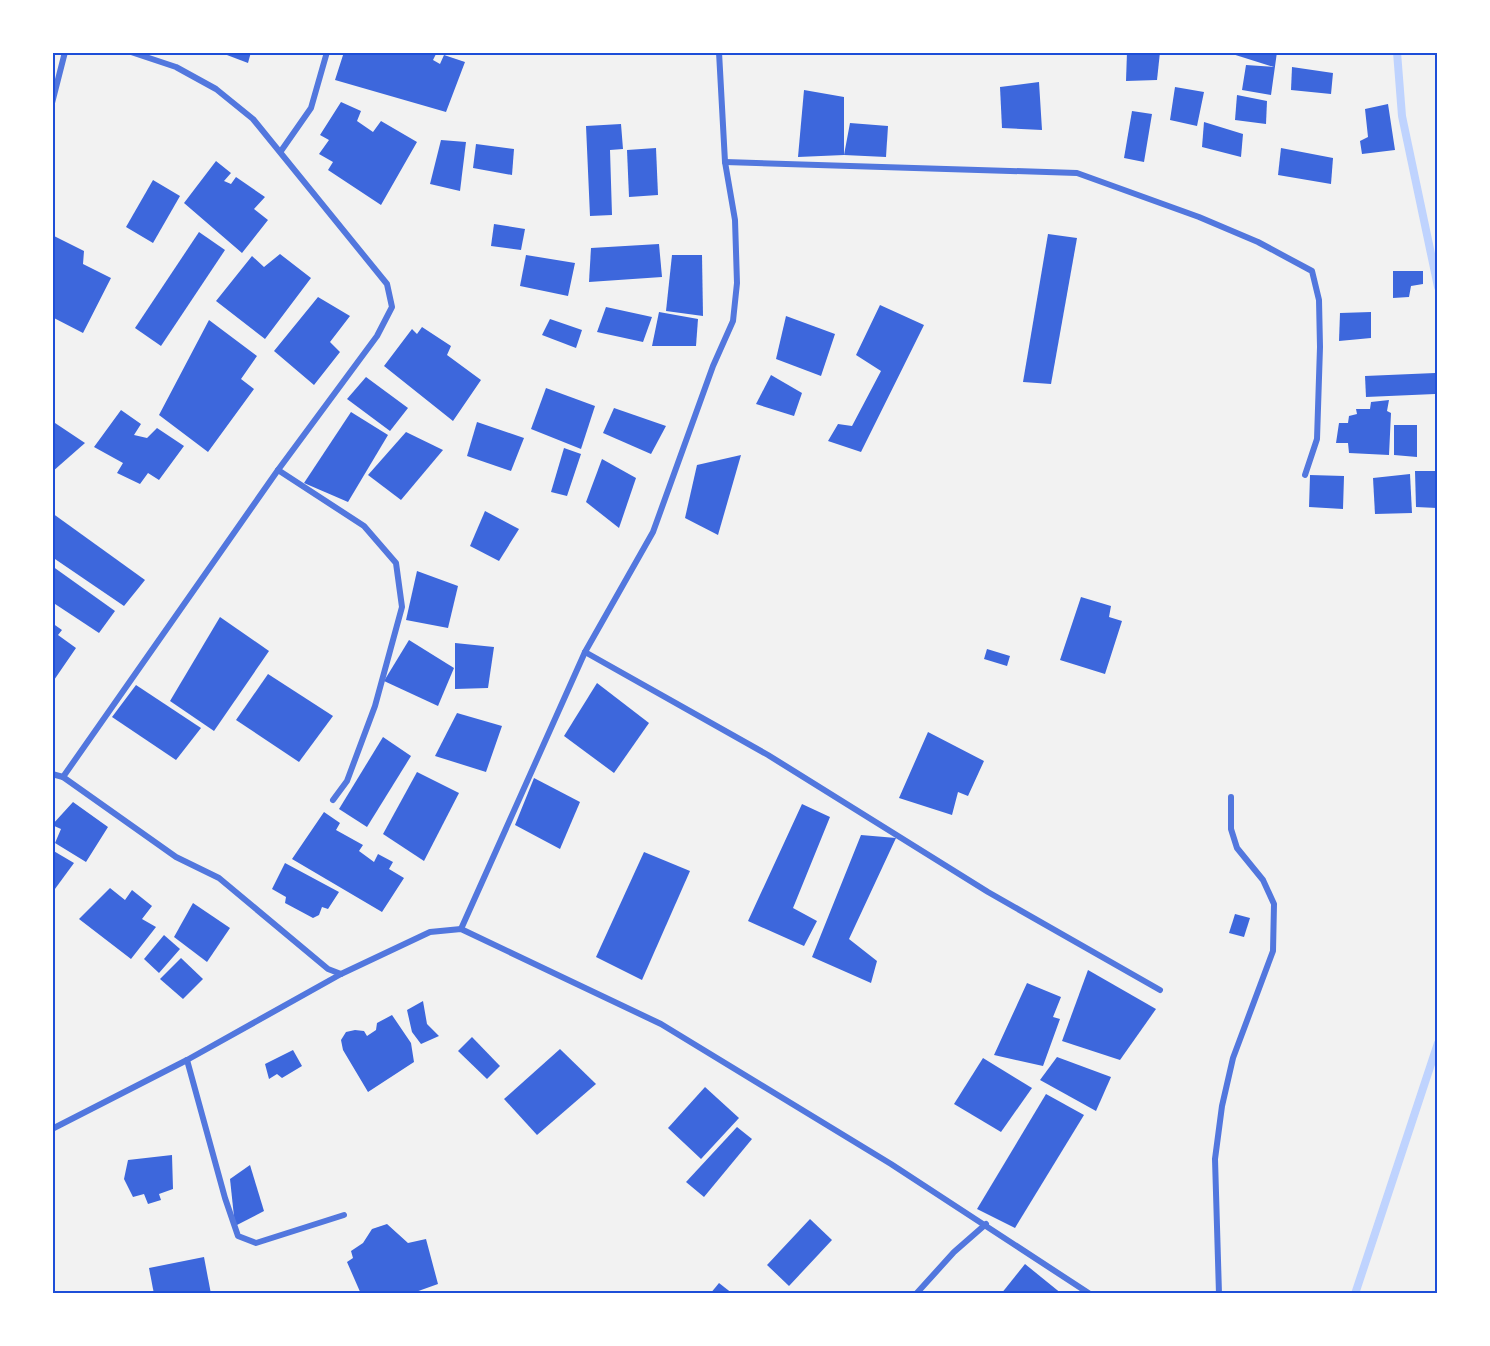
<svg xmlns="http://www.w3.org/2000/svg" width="1490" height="1346" viewBox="0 0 1490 1346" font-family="'Varela Round',sans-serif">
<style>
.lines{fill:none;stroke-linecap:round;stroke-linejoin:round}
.stream{stroke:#bfd3fe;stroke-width:8}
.building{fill:#3d67dc}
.minor{stroke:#5277de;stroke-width:6}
.neatline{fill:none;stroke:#1d4ed8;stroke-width:2}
</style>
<rect width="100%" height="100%" fill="#f2f2f2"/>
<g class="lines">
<g class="stream">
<polyline points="1397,52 1402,116 1438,287"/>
<polyline points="1355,1294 1438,1043"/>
</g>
</g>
<g class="building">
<polygon points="219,52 251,52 248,63"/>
<polygon points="344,52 437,52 433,60 440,64 444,55 465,62 446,112 335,80"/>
<polygon points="1127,52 1160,52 1157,80 1126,81"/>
<polygon points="1226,52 1277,52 1271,95 1242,90 1246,65 1274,67"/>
<polygon points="1292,67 1333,73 1331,94 1291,90"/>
<polygon points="1039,82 1042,130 1002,128 1000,87"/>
<polygon points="1175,87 1204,92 1197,126 1170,120"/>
<polygon points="804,90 844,97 844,155 798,157"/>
<polygon points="1237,95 1267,101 1266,124 1235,120"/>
<polygon points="341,102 361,111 357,121 373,132 381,121 417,142 381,205 328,170 333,162 319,154 329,140 320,135"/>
<polygon points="1388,104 1395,150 1362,154 1360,141 1368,137 1365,109"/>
<polygon points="1132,111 1152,114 1144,162 1124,158"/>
<polygon points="1204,122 1243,134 1241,157 1202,147"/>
<polygon points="850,123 888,126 886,157 844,155"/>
<polygon points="621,124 623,149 610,150 612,215 590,216 586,126"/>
<polygon points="441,140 466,142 460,191 430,184"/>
<polygon points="476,144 514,149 512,175 473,168"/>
<polygon points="656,148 658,195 629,197 627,150"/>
<polygon points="1281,148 1333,158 1331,184 1278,175"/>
<polygon points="216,161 231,173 224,181 231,184 236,177 265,197 254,209 268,220 242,253 184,203"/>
<polygon points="153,180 180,196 153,243 126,227"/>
<polygon points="494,224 525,229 521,250 491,246"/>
<polygon points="199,232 225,250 161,346 135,328"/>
<polygon points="1048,234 1077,238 1051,384 1023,382"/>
<polygon points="52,235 84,251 83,264 111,278 83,333 52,317"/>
<polygon points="659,244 662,277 589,282 591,248"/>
<polygon points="280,254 311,278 265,339 216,301 252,256 264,267"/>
<polygon points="526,255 575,263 568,296 520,286"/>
<polygon points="672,255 702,255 703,316 666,311"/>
<polygon points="1393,271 1423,271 1423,284 1411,286 1409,297 1393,298"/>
<polygon points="318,297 350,316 330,342 340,352 314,385 274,351"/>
<polygon points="880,305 924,325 861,452 828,441 838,424 852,426 881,371 856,355"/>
<polygon points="606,307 652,317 643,342 597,332"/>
<polygon points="659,312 698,319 696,346 652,346"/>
<polygon points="1371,312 1371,338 1339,341 1340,313"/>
<polygon points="786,316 835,334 821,376 776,359"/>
<polygon points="550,319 582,330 576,348 542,335"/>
<polygon points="209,320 257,356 241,379 254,389 208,452 159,415"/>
<polygon points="422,327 451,346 447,355 481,380 453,421 384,366 412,329 417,334"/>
<polygon points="1435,373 1435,394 1366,397 1365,376"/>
<polygon points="771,375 802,393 794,416 756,404"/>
<polygon points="366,377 408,408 390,431 347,399"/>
<polygon points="546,388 595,406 581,449 531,429"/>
<polygon points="1389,400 1387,411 1391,413 1389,455 1349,453 1348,443 1336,443 1339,423 1348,423 1349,416 1357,414 1356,409 1370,409 1371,402"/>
<polygon points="614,408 666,426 651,454 603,433"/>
<polygon points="121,410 141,424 134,435 147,438 157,428 184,446 159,480 148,473 140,484 117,473 123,463 94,447"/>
<polygon points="351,412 388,435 348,502 304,483"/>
<polygon points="52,421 85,443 52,472"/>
<polygon points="477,422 524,438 511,471 467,456"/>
<polygon points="1394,425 1417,425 1417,457 1394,455"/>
<polygon points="406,432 443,450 401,500 368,475"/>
<polygon points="564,448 581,454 567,496 551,492"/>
<polygon points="741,455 718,535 685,518 697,465"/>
<polygon points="602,459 636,478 619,528 586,502"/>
<polygon points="1415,471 1438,471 1437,508 1416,507"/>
<polygon points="1410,474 1412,513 1375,514 1373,478"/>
<polygon points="1310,475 1344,476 1343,509 1309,507"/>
<polygon points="485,511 519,529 499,561 470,546"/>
<polygon points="52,513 145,580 124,606 52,557"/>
<polygon points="52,566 115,611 99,633 52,602"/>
<polygon points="417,571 458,586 448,628 406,620"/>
<polygon points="1081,597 1111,606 1109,617 1122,621 1105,674 1060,660"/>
<polygon points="220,617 269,651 214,731 170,701"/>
<polygon points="52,623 62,630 58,635 76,648 52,683"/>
<polygon points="409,640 454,668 438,706 384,681"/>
<polygon points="455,643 494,647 488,688 455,689"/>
<polygon points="987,649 1010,656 1007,666 984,659"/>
<polygon points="268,674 333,716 299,762 236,720"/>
<polygon points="597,683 649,723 614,773 564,736"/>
<polygon points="136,685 201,728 176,760 112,717"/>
<polygon points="457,713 502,726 486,772 435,756"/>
<polygon points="928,732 984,761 968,796 958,792 952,815 899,798"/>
<polygon points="383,737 411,756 367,827 339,809"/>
<polygon points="417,772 459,793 424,861 383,834"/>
<polygon points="534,778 580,802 560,849 515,825"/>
<polygon points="73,802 108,827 86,862 55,843 61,829 52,825"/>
<polygon points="802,804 830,817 793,908 817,921 804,946 748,921"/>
<polygon points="324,812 340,823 336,830 363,845 359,851 374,862 378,854 393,862 389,869 404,878 382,912 292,859"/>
<polygon points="861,835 896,838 849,939 877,961 871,983 812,957"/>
<polygon points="52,850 74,863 52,893"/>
<polygon points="644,852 690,871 642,980 596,957"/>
<polygon points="285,863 339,892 328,909 322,907 319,915 313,918 285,903 286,897 272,889"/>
<polygon points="110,888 125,900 132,890 152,906 142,919 156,927 131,959 79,919"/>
<polygon points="193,903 230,928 207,962 174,937"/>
<polygon points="1235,914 1250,918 1244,937 1229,933"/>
<polygon points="164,935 180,949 159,973 144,959"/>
<polygon points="181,958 203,979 183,999 160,979"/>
<polygon points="1088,970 1156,1009 1120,1060 1062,1041"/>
<polygon points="1027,983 1061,997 1053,1017 1060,1019 1043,1066 994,1055"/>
<polygon points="423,1001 427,1024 439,1036 421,1044 412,1032 407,1010"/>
<polygon points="392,1015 411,1043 414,1062 368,1092 343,1050 341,1040 346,1032 355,1030 364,1031 367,1036 376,1030 377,1023"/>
<polygon points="472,1037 500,1066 487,1079 458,1051"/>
<polygon points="560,1049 596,1084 537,1135 504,1099"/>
<polygon points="293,1050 302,1066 282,1078 277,1074 269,1079 265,1064"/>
<polygon points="1057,1057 1111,1077 1096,1111 1040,1080"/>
<polygon points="983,1058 1032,1088 1001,1132 954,1104"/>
<polygon points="705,1087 739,1118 701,1159 668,1128"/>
<polygon points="1046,1094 1084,1115 1015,1228 977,1209"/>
<polygon points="737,1127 752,1139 704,1197 686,1182"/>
<polygon points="172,1155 173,1189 159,1194 161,1200 148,1204 144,1194 133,1197 124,1179 128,1160"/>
<polygon points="250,1165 264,1211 235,1226 230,1179"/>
<polygon points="810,1219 832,1240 789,1286 767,1265"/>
<polygon points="387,1224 408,1243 426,1239 438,1284 410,1294 361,1294 347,1262 353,1258 351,1251 363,1243 372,1229"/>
<polygon points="204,1257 211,1294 154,1294 149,1268"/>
<polygon points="1025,1264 1062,1294 1001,1294"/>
<polygon points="719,1283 733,1294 710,1294"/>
</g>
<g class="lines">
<g class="minor">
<polyline points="52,103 65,52"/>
<polyline points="281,151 311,108 327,52"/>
<polyline points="725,162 1077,173 1199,217 1258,242 1312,271 1319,300 1320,347 1317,439 1305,475"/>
<polyline points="278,470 364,526 396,563 402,607 375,706 347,781 333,800"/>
<polyline points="585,652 768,755 988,892 1160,990"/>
<polyline points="52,774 63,777 176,857 219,878 328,969 341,974"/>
<polyline points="63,777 278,470 377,336 392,307 387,284 253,119 216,89 176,67 131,52"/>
<polyline points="461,929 585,652 653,532 713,366 733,321 737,283 735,220 725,162 719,52"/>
<polyline points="187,1060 225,1198 238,1236 256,1243 344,1215"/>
<polyline points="52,1129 187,1060 341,974 430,932 461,929 661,1024 891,1164 1090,1294"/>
<polyline points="916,1294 954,1252 986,1224"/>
<polyline points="1219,1294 1215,1159 1222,1106 1233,1058 1273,951 1274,904 1263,880 1237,848 1231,829 1231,797"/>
</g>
</g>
<rect width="1490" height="1346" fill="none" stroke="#ffffff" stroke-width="108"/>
<rect x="54" y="54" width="1382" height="1238" class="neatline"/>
</svg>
